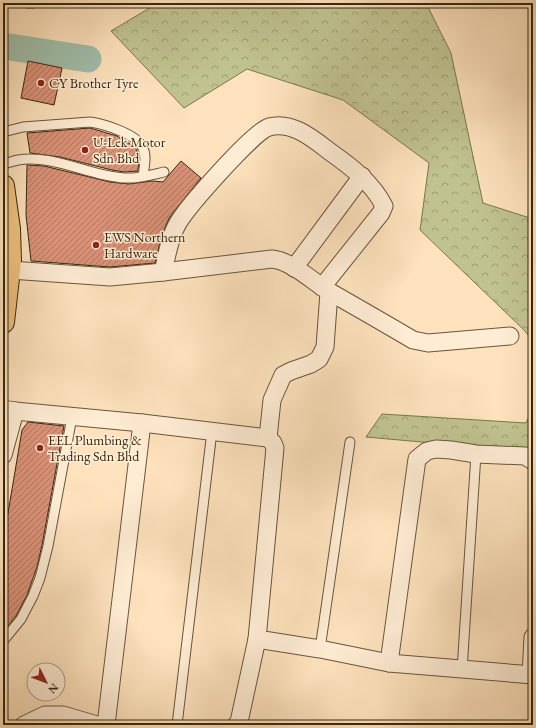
<svg xmlns="http://www.w3.org/2000/svg" width="536" height="728" viewBox="0 0 536 728" font-family="'EB Garamond',serif">
<style>
.forest{fill:url(#forest-crowns);stroke:#7c7550}
.lines{fill:none;stroke-linecap:round;stroke-linejoin:round}
.river{stroke:#a0bfac;stroke-width:27}
.building{fill:url(#building-hatch);stroke:#37270f}
.service-casing{stroke:#68563a;stroke-width:11}
.minor-casing{stroke:#68563a;stroke-width:19}
.primary-casing{stroke:#37270f;stroke-width:24}
.service{stroke:#feecd4;stroke-width:9}
.minor{stroke:#feecd4;stroke-width:17}
.primary{stroke:#eec17e;stroke-width:22}
.poi-dot{fill:#8f2418;stroke:#feecd4;stroke-width:1.5}
.labels{text-anchor:middle;dominant-baseline:central;stroke-width:3;stroke-linejoin:round;paint-order:stroke}
.poi-label{font-size:14px;fill:#37270f;stroke:#feecd4;text-anchor:start}
</style>
<defs>
<pattern id="forest-crowns" width="20" height="18" patternUnits="userSpaceOnUse"><rect width="20" height="18" fill="#c0c390"/><path d="M2 6a3 3 0 1 1 6 0M12 15a3 3 0 1 1 6 0" fill="none" stroke="#9d9e74"/></pattern>
<pattern id="building-hatch" width="6" height="6" patternUnits="userSpaceOnUse"><rect width="6" height="6" fill="#d99177"/><path d="M-1 1l2-2M0 6l6-6M5 7l2-2" fill="none" stroke="#b17660"/></pattern>
</defs>
<rect width="100%" height="100%" fill="#fde2bd"/>
<filter id="stains"><feTurbulence type="fractalNoise" baseFrequency=".005" numOctaves="4"/><feColorMatrix values="0 0 0 0 .2 0 0 0 0 .09 0 0 0 0 .02 0 0 0 .5 -.17"/></filter>
<radialGradient id="worn" r=".72"><stop offset=".6" stop-color="#630" stop-opacity="0"/><stop offset="1" stop-color="#630" stop-opacity=".3"/></radialGradient>
<g class="forest">
<polygon points="158,3 426,3 451,53 483,203 533,219 533,341 524,330 420,230 429,163 343,100 247,69 184,108 111,31"/>
<polygon points="533,408 533,452 366,437 382,414 526,423"/>
</g>
<g class="lines">
<polyline class="river" points="3,46 88,59"/>
</g>
<g class="building">
<polygon points="28,61 62,68 54,105 21,98"/>
<polygon points="90,128 117,136 135,147 139,155 138,171 124,172 112,170 60,157 30,153 27,133"/>
<polygon points="181,161 201,178 169,218 161,238 155,263 110,267 31,261 26,215 27,165 44,166 110,182 129,184 152,181 163,182"/>
<polygon points="28,422 64,426 42,545 37,567 27,595 16,616 3,632 3,531 7,519 22,430"/>
</g>
<g class="lines">
<defs>
<g id="service">
<polyline points="28,3 33,3"/>
<path d="M3,132L23,127L90,122C104,124 137,134 143,148C147,156 144,168 143,176"/>
<path d="M3,164C8,163 13,161 18,160C54,154 89,176 124,178C137,179 151,175 164,172"/>
<polyline points="3,641 21,619 33,596 40,578 48,546 72,417"/>
<polyline points="320,649 350,442"/>
<polyline points="462,670 476,454"/>
<polyline points="177,725 212,431"/>
</g>
<g id="minor">
<polyline points="294,268 362,176"/>
<path d="M10,270L110,277L163,272L272,259C292,261 313,282 330,292C358,308 386,324 413,340L428,343L510,336"/>
<path d="M163,272C167,256 169,238 178,223C188,206 253,132 269,127C292,121 312,138 329,151C350,166 372,182 384,206L381,213L322,287"/>
<polyline points="15,411 142,423 268,438 273,443 275,448 257,639 320,649 389,663 533,675"/>
<polyline points="268,438 272,400 283,375 291,371 311,364 319,359 325,347 329,292"/>
<polyline points="3,455 15,411 3,409"/>
<polyline points="389,663 417,459 427,451 436,449 451,450 476,454 525,456 533,461"/>
<polyline points="531,675 533,637"/>
<polyline points="24,725 45,715 63,715 97,725"/>
<polyline points="106,725 142,423"/>
<polyline points="236,725 239,722 257,639"/>
</g>
<polyline id="primary" points="3,186 9,229 10,261 3,322"/>
</defs>
<use href="#service" class="service-casing"/>
<use href="#minor" class="minor-casing"/>
<use href="#primary" class="primary-casing"/>
<use href="#service" class="service"/>
<use href="#minor" class="minor"/>
<use href="#primary" class="primary"/>
</g>
<g class="poi-dot">
<circle cx="41" cy="83" r="4"/>
<circle cx="85" cy="150" r="4"/>
<circle cx="96" cy="245" r="4"/>
<circle cx="40" cy="448" r="4"/>
</g>
<g class="labels">
<g class="poi-label">
<text x="49" y="83">CY Brother Tyre</text>
<text x="93" y="142">U-Lek Motor<tspan x="93" dy="16">Sdn Bhd</tspan></text>
<text x="104" y="237">EWS Northern<tspan x="104" dy="16">Hardware</tspan></text>
<text x="48" y="440">EEL Plumbing &amp;<tspan x="48" dy="16">Trading Sdn Bhd</tspan></text>
</g>
</g>
<rect width="536" height="728" fill="none" stroke="#fde2bd" stroke-width="16"/>
<rect x="4" y="4" width="528" height="720" fill="none" stroke="#37270f" stroke-width="2"/>
<rect x="8" y="8" width="520" height="712" fill="none" stroke="#37270f"/>
<g transform="translate(46 682) rotate(132)"><circle r="19" fill="#feecd4" stroke="#ae9d85"/>
<path d="M0-3L7 15L0 10L-7 15Z" fill="#8f2418"/>
<text y="-6" font-size="11" font-weight="bold" text-anchor="middle" fill="#37270f">N</text>
</g>
<rect width="100%" height="100%" filter="url(#stains)"/>
<rect width="100%" height="100%" fill="url(#worn)"/>
</svg>
